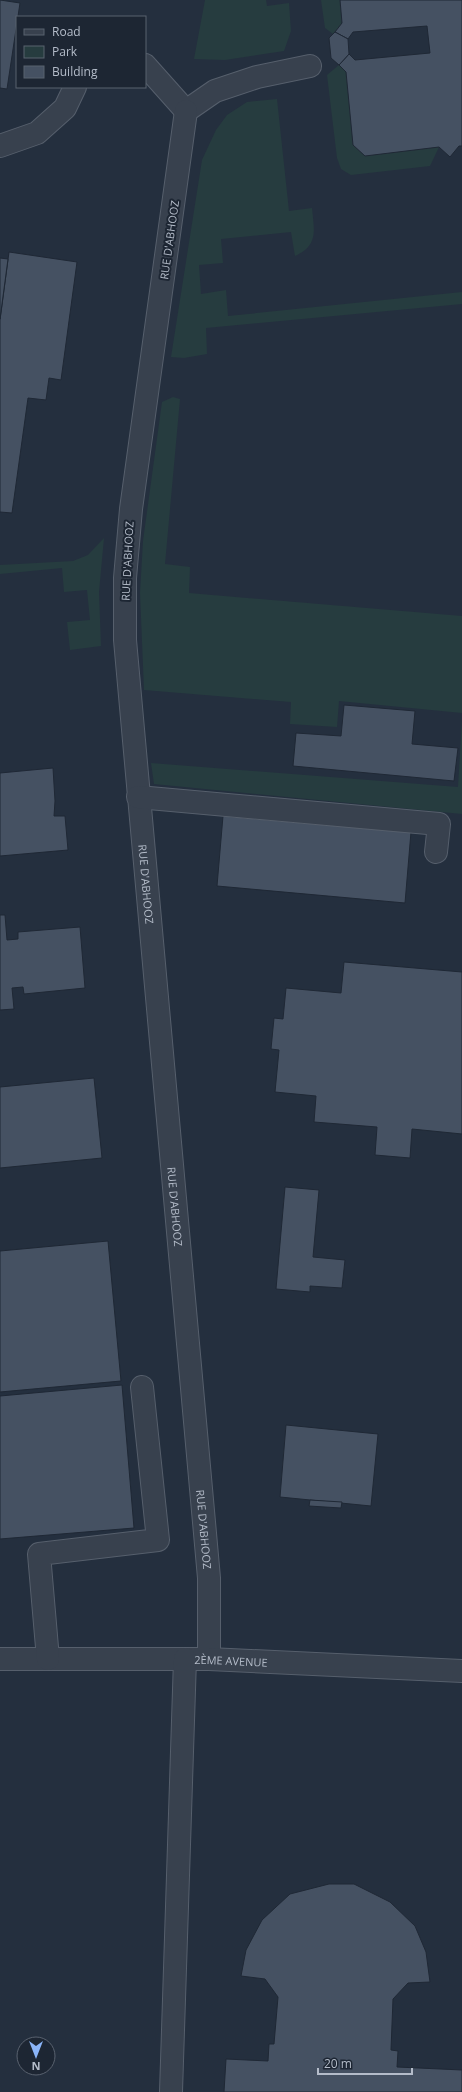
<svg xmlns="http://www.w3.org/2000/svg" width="462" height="2092" viewBox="0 0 462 2092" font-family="'Open Sans',sans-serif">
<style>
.green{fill:#263c3f}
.building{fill:#455162;stroke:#1f2835}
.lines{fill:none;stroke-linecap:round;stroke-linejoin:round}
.minor-casing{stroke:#565f6c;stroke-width:24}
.minor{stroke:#38414e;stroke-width:22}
.labels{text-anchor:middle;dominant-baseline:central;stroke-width:4;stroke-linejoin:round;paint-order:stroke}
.street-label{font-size:11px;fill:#b4bcc9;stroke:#1d2633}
</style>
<rect width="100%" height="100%" fill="#242f3e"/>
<g class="green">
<polygon points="205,0 266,0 267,6 289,3 291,31 284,51 225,60 194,59"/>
<polygon points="321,0 340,0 342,23 333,34 325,28"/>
<polygon points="339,65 346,72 353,145 365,156 439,147 430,166 351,175 341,169 337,158 327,75"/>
<path d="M277,99L289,211L312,208C314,230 319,245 295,256L291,232L221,239L223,263L199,265L201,294L226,290L228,316L462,292V304L206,328L207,354L184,358L171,357L202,160L216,130L227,115L247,102Z"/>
<polygon points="173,397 180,399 165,564 190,567 189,593 462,616 462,713 339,701 337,727 290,724 291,702 144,690 140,593 143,541 162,402"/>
<polygon points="104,538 99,592 101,646 70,650 67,622 90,620 87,590 64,592 62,568 0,574 0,565 73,561 88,555"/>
<polygon points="462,720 462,814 154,784 151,763 458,787"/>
</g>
<g class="building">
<polygon points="0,0 20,3 7,89 0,88"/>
<polygon points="340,0 462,0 462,146 459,146 450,157 439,147 365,156 353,145 346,72 339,65 349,54 355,60 430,53 427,26 353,32 348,39 335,32 342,23"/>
<polygon points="335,32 348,39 349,54 339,65 331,58 329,38"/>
<polygon points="9,252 77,262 61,380 49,378 46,400 28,398 12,513 0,512 0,320"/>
<polygon points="0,258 8,259 0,319"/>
<polygon points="344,705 415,711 412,744 458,748 454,781 293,766 296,733 341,736"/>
<polygon points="53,768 55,801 54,816 65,816 68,850 0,856 0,773"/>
<polygon points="223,816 411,832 405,903 217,886"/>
<polygon points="0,915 5,915 7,940 18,939 18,932 80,927 85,988 24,994 23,987 12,988 14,1009 0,1010"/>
<polygon points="344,962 462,972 462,1134 412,1129 410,1158 375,1155 377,1127 314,1122 316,1096 275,1092 279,1050 271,1049 274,1018 283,1019 286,988 341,993"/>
<polygon points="94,1078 102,1158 0,1168 0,1087"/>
<polygon points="285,1187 319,1190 313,1257 345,1260 342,1288 310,1286 310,1292 276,1289"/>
<polygon points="108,1241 121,1381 0,1392 0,1251"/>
<polygon points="122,1385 134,1528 0,1539 0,1396"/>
<polygon points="286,1425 378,1434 371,1506 280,1497"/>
<polygon points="310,1500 342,1502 341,1508 309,1506"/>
<polygon points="329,1884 354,1884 390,1902 415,1926 426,1952 430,1982 408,1983 393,1999 391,2050 398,2051 397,2067 462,2070 462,2092 224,2092 226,2059 268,2061 269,2044 274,2044 278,1997 265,1979 241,1976 246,1950 262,1920 290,1894"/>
</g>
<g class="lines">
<defs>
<g id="minor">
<polyline points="145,65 186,111 215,91 257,77 310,66"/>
<path id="s1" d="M186,111L131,509L125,578V640L209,1578V1659"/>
<polyline points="0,146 37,133 65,108 75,87"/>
<polyline points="138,797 439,824 436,852"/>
<path id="s2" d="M0,1659H209L462,1671"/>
<polyline points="48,1659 39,1554 158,1540 142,1387"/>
<polyline points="171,2092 185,1659"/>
</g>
</defs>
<use href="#minor" class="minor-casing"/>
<use href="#minor" class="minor"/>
</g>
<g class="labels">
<g class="street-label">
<text transform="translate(169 240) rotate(-82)">RUE D'ABHOOZ</text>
<text transform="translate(127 561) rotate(-87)">RUE D'ABHOOZ</text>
<text stroke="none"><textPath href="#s1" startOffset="778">RUE D'ABHOOZ</textPath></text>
<text stroke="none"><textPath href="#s1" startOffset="1102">RUE D'ABHOOZ</textPath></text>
<text stroke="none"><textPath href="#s1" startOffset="1426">RUE D'ABHOOZ</textPath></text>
<text stroke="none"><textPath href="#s2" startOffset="231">2ÈME AVENUE</textPath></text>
</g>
</g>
<rect x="16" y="16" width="130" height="72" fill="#1d2633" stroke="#59626f"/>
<rect x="24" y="29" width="20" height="6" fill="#38414e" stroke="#59626f"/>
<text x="52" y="36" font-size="12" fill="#b4bcc9">Road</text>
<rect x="24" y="46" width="20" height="12" fill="#263c3f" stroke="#59626f"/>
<text x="52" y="56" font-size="12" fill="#b4bcc9">Park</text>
<rect x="24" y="66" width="20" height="12" fill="#455162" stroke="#59626f"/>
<text x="52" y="76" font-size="12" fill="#b4bcc9">Building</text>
<g transform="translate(36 2056) rotate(180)"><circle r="19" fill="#1d2633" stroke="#59626f"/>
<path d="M0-3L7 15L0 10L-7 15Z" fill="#8ab4f8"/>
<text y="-6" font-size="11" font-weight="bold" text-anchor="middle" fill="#b4bcc9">N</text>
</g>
<path d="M318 2068v6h94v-6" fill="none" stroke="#b4bcc9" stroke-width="2"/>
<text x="324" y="2068" font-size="12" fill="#b4bcc9" stroke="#1d2633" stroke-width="3" paint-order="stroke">20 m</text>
</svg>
